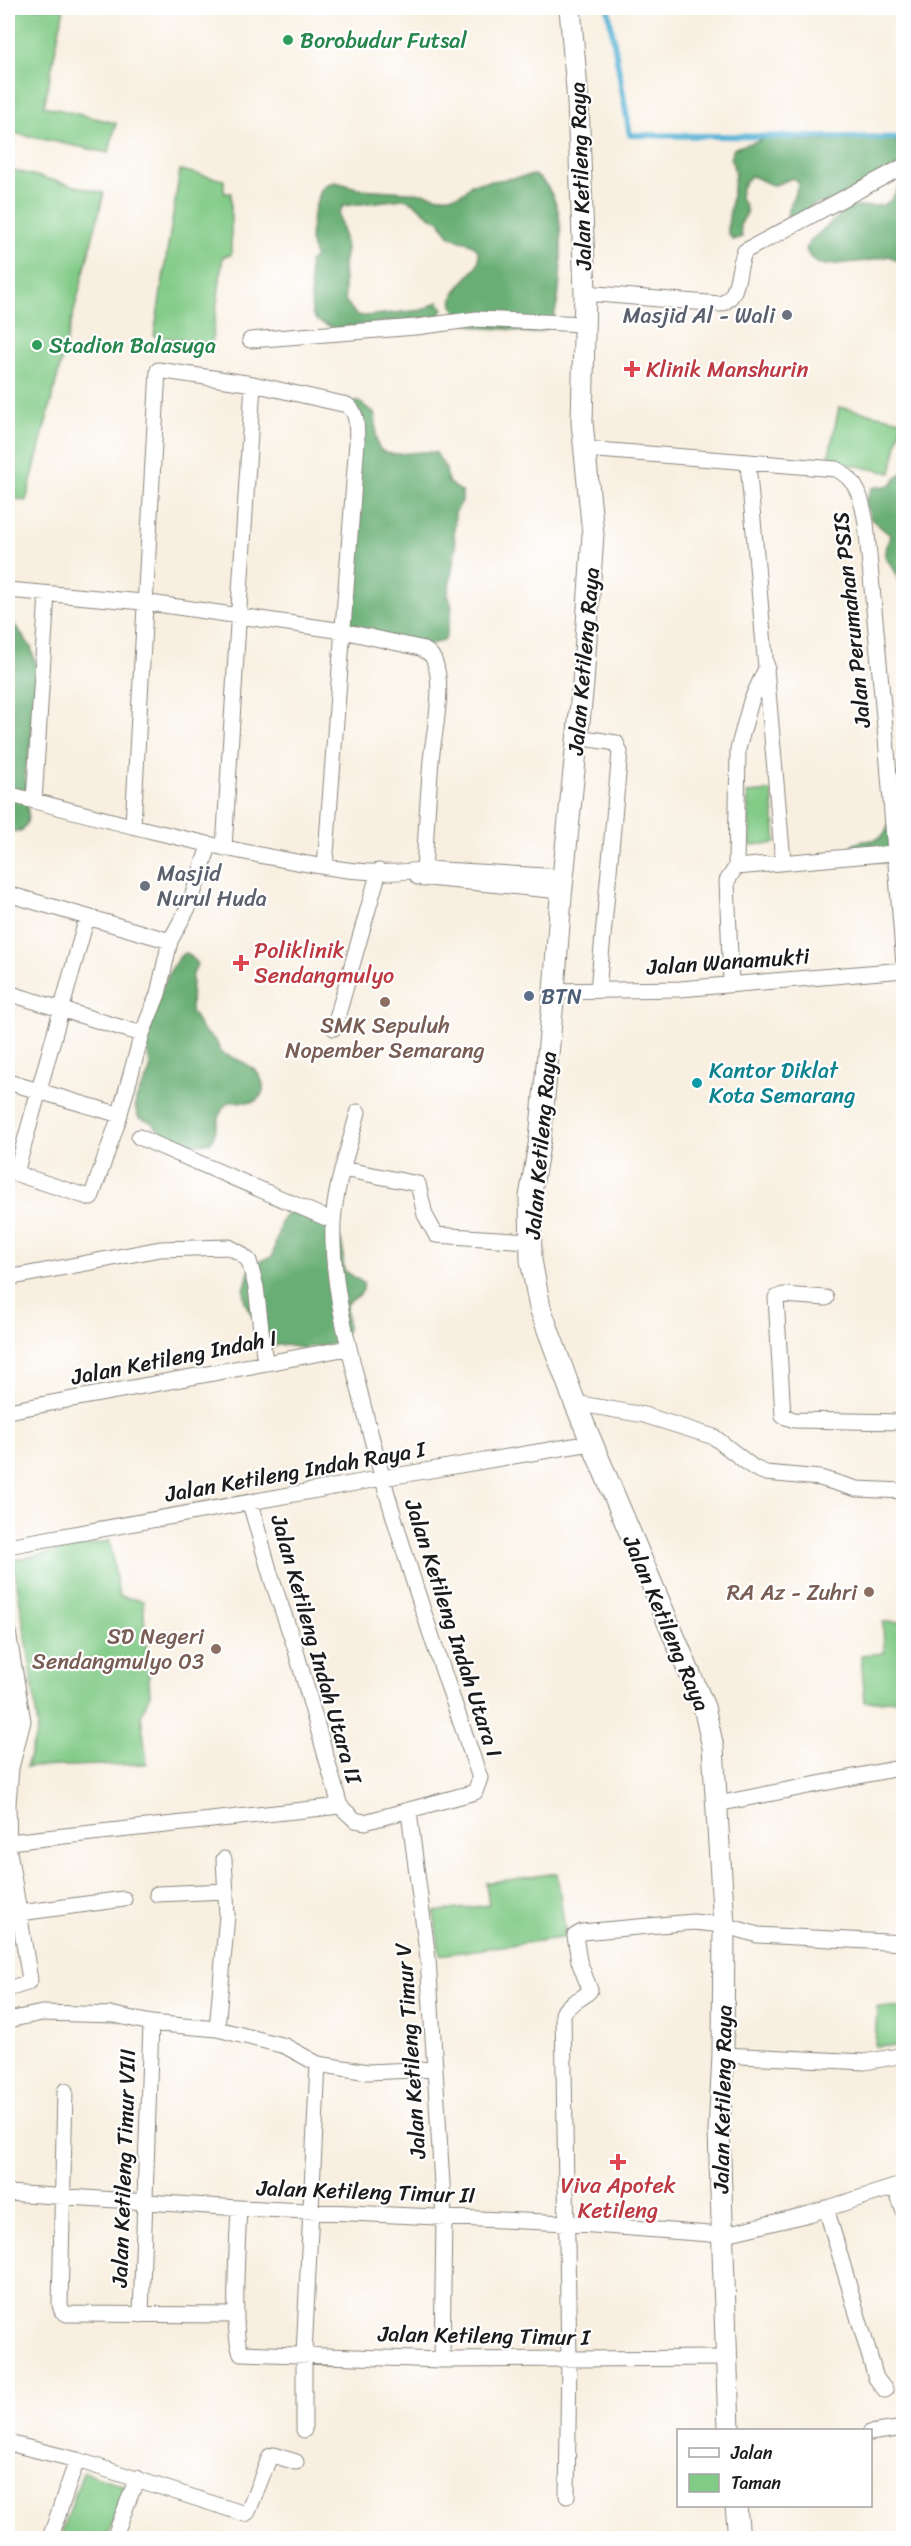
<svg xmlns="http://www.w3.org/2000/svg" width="911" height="2546" viewBox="0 0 911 2546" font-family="Sriracha,sans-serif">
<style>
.green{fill:#82cb87;stroke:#4f7452;stroke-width:1.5}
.forest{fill:#69af74;stroke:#426648;stroke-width:1.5}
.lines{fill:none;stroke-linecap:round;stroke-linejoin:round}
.stream{stroke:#57b3d5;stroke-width:6}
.minor-casing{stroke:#8a867e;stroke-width:17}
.secondary-casing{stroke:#8a867e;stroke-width:23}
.minor{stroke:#fff;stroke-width:15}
.secondary{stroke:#fff;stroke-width:21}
.leisure-dot{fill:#2e9e5b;stroke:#fff;stroke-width:2}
.worship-dot{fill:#6b7280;stroke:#fff;stroke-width:2}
.health-dot{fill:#e0444e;stroke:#fff;stroke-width:2}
.service-dot{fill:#5c6f8a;stroke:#fff;stroke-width:2}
.education-dot{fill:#8d6e63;stroke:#fff;stroke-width:2}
.culture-dot{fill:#0f9aa8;stroke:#fff;stroke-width:2}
.labels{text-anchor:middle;stroke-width:4.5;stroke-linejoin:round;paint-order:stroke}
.leisure-label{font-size:22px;fill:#27864d;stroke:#fff;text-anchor:start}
.street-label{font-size:22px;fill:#1c1c1c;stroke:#fff}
.worship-label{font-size:22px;fill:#5b616d;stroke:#fff;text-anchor:end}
.health-label{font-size:22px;fill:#be3a42;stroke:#fff;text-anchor:start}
.service-label{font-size:22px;fill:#4e5e75;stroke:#fff;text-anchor:start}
.education-label{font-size:22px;fill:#785e54;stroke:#fff;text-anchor:end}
.culture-label{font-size:22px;fill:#0d838f;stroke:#fff;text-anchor:start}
</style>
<rect width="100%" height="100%" fill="#fff"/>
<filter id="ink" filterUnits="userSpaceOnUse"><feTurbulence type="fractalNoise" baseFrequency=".0167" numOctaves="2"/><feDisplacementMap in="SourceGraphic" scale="12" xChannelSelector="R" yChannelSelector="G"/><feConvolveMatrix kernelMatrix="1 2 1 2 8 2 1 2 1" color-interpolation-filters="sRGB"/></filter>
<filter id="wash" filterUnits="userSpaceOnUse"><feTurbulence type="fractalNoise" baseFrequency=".008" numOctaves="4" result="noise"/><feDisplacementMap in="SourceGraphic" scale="24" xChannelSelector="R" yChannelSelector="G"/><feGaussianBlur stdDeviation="1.35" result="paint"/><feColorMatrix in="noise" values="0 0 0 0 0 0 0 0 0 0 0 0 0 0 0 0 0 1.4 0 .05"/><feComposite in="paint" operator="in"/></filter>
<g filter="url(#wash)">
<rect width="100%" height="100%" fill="#f8efe0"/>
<path class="green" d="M8 8H64L44 106 116 123 109 153 8 132Z
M8 169 104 193 26 501 8 497Z
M180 170 224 180V193H231V255L223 256 212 343 210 344 154 336Z
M839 407 902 420 891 473 828 460Z
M772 791 776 843 751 845 747 793Z
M110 1541 119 1596 143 1601 150 1694 141 1715 147 1764 26 1767 38 1729 30 1663 13 1560Z
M883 1622H903V1699L865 1702 861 1655 884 1653Z
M557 1873 566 1937 440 1955 434 1912 489 1905 486 1883Z
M877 2007 903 2008V2047L875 2046Z
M83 2472 126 2486 107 2538H60Z"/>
<path class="forest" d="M777 135C786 136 795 140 804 141 832 144 883 122 903 148L900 165 828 204C813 199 805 213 793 221L787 215 799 182 792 178C764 191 775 183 751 176 743 183 741 188 740 198L745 205 747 213 740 225 742 237 733 240 728 233V225L735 173 731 157 734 148Z
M534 175C546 181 553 195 557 207 564 226 563 315 547 328 536 336 525 332 512 330 498 327 480 331 468 323 426 294 483 277 479 255 477 241 460 242 450 236 446 233 443 225 440 221 424 217 419 201 403 199L343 206 339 214 346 248 343 265 345 300 356 315 365 316 422 310 438 302 443 308 440 316 334 328 317 321 312 314 309 262 315 257 310 240 313 214 321 190 327 184 336 182 360 189 423 193 440 197 458 195 466 191 471 184Z
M900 185H903V264L889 256 868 261 825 265 817 263 810 257 806 250 809 242 848 208 883 205 891 200Z
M358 401 374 413C378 424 374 435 378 446 385 462 421 448 436 453L446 469 448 482 462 492V501L455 513 454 535 456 547 448 594 452 607 445 640 428 645 352 635 348 621 355 597 353 589 358 550 352 543 353 404Z
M903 472V595C899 588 900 578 895 571 881 550 884 559 890 535L871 519 865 503 872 488 890 485Z
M8 616 31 647 36 665 31 746 25 772 28 815 27 823 22 831 8 832Z
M903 796V892L893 864 853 856 851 846C863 838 869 843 879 838 890 833 893 809 897 798Z
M185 953 189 954 197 964 192 977 191 1011 202 1030 216 1041 221 1053C237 1059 266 1068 263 1091 262 1095 259 1099 255 1101 246 1105 235 1098 227 1104 217 1111 218 1132 211 1142L179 1147 167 1140 151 1122 139 1118C128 1097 146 1087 150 1070 151 1062 146 1054 148 1047 149 1039 149 1031 151 1023 153 1009 172 958 185 953Z
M288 1211C306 1214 333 1222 341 1241 345 1250 342 1261 344 1270L363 1283C366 1296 354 1297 346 1304L347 1330 335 1344 301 1348 279 1344 267 1350 257 1323 245 1303 244 1290 249 1272 256 1262 272 1257 281 1222Z"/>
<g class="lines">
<path class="stream" d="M608 8 630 135 904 138"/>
</g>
</g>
<g filter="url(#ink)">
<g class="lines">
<g class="minor-casing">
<path id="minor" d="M585 293 720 304C741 298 736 268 745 251L904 166
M250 340 416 327 477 319 584 324
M585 449 836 469C858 480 862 500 866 523L886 738 904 964
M748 463 783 862
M8 590 143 602 343 631 420 648C426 651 431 653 434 660 445 686 434 732 431 760 428 799 425 840 424 879
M578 737 616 743 620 752 598 990
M8 794C96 817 185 841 275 858 323 867 376 878 425 869L563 877
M34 801 47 594
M133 825 158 370 253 384 347 405C359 413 356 429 357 442L325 867
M224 848 253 384
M736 867 893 853
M418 877 561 891
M8 894 170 941
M731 984 727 881 736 867 738 749 751 701 767 666
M554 991 680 989 904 970
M8 993 142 1034
M334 1028 379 871
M8 1082 120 1115
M139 1137 333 1221
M343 1169 418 1184 425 1215 436 1235 530 1241
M8 1171 91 1198 117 1124 142 1034 158 994 170 941 189 906 209 846
M16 1173 87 917
M8 1278 160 1249 229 1247 240 1253 249 1261 256 1287 265 1363
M826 1298 783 1295 776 1298 783 1416 794 1420 904 1422
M575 1403 644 1415 714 1437 754 1468 766 1473 820 1478 857 1489 904 1491
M8 1411 348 1348
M250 1503 272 1580 294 1644 340 1806 355 1820 365 1822 475 1792 480 1778C436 1652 393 1526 361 1397 347 1340 331 1282 333 1223 335 1186 349 1148 358 1112
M8 1546 383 1478 591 1443
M8 1632 23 1721 11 1768 8 1803 9 1851 30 1980 27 1983 8 1989
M8 1724 23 1721
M717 1804 904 1767
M409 1812 428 1959 435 2069 444 2217 442 2360
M9 1842 340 1806
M157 1894 226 1891
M20 1913 124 1899
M8 2020 42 2013 115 2015 151 2023 217 2029 285 2046 318 2064 368 2072 435 2069
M217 2029 227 1915 224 1859
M723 2055 865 2062 904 2055
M65 2091 60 2305 62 2311 67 2314 236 2315
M895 2187 904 2212
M8 2193 239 2208 567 2223 722 2235 809 2214 904 2184
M239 2208C238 2234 231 2336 241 2353L442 2360 726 2358
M826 2208 876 2378 885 2390
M141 2315 151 2023
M304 2430V2354L318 2064
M870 2433 904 2428
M8 2443 77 2460 245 2514 248 2512 270 2456 273 2455 296 2462
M567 2496 569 2359 563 2014C568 2001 584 2000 590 1990L579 1961 575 1936 582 1932 693 1922 724 1925 758 1935 904 1943
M50 2538 77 2460
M114 2538 137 2478"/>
</g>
<g class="secondary-casing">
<path id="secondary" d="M570 8 578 102 585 293 582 422 593 534 583 683 561 897 554 991 540 1139 530 1197 531 1260 540 1308 575 1403 704 1707 713 1747 724 1925 723 2055 719 2131 729 2430
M736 2506 739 2538"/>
</g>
<use href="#minor" class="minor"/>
<use href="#secondary" class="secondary"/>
</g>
</g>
<g class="leisure-dot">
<circle cx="288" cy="40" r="6"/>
<circle cx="37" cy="345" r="6"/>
</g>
<g class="worship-dot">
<circle cx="787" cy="315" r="6"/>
<circle cx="145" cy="886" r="6"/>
</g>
<g class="health-dot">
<path d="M629 360h6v6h6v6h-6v6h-6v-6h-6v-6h6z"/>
<path d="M238 954h6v6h6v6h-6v6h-6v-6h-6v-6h6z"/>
<path d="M615 2153h6v6h6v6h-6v6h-6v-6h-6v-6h6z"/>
</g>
<circle class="service-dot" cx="529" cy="996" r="6"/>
<g class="education-dot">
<circle cx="385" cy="1002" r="6"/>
<circle cx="869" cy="1592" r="6"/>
<circle cx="216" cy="1649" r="6"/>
</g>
<circle class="culture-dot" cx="697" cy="1083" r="6"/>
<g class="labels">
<g class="leisure-label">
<text x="300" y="48">Borobudur Futsal</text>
<text x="49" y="353">Stadion Balasuga</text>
</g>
<g class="street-label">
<text transform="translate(580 176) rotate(-92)" y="8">Jalan Ketileng Raya</text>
<text transform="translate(851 620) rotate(-96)" y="8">Jalan Perumahan PSIS</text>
<text transform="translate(583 661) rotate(-85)" y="8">Jalan Ketileng Raya</text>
<text transform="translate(728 961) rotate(-4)" y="8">Jalan Wanamukti</text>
<text transform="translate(540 1145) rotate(-85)" y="8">Jalan Ketileng Raya</text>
<text transform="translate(174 1357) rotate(-11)" y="8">Jalan Ketileng Indah I</text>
<text transform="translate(295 1471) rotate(-10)" y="8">Jalan Ketileng Indah Raya I</text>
<text transform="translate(667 1623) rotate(67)" y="8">Jalan Ketileng Raya</text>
<text transform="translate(454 1628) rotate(72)" y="8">Jalan Ketileng Indah Utara I</text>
<text transform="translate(317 1649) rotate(74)" y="8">Jalan Ketileng Indah Utara II</text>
<text transform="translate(410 2051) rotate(-94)" y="8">Jalan Ketileng Timur V</text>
<text transform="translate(722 2099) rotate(-89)" y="8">Jalan Ketileng Raya</text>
<text transform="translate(123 2168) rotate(-88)" y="8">Jalan Ketileng Timur VIII</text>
<text transform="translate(366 2191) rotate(2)" y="8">Jalan Ketileng Timur II</text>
<text transform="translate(484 2335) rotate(1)" y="8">Jalan Ketileng Timur I</text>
</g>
<g class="worship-label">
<text x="775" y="323">Masjid Al - Wali</text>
<text x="157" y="881" text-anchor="start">Masjid<tspan x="157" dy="25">Nurul Huda</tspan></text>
</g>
<g class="health-label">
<text x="646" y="377">Klinik Manshurin</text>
<text x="254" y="958">Poliklinik<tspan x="254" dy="25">Sendangmulyo</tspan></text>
<text x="618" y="2193" text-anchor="middle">Viva Apotek<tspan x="618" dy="25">Ketileng</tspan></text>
</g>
<g class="service-label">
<text x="541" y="1004">BTN</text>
</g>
<g class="education-label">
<text x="385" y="1033" text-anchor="middle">SMK Sepuluh<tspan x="385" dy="25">Nopember Semarang</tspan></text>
<text x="857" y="1600">RA Az - Zuhri</text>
<text x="204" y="1644">SD Negeri<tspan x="204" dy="25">Sendangmulyo 03</tspan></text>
</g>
<g class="culture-label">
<text x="709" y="1078">Kantor Diklat<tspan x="709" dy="25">Kota Semarang</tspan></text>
</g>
</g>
<rect width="911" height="2546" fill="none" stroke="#fff" stroke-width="30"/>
<rect x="677" y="2429" width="195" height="78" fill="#ffffff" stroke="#a4a4a4" stroke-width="1.5"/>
<rect x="689" y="2448" width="30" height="9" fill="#ffffff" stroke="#a4a4a4" stroke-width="1.5"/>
<text x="731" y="2459" font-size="18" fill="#1c1c1c">Jalan</text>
<rect x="689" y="2474" width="30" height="18" fill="#82cb87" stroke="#a4a4a4" stroke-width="1.5"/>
<text x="731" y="2489" font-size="18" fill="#1c1c1c">Taman</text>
</svg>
